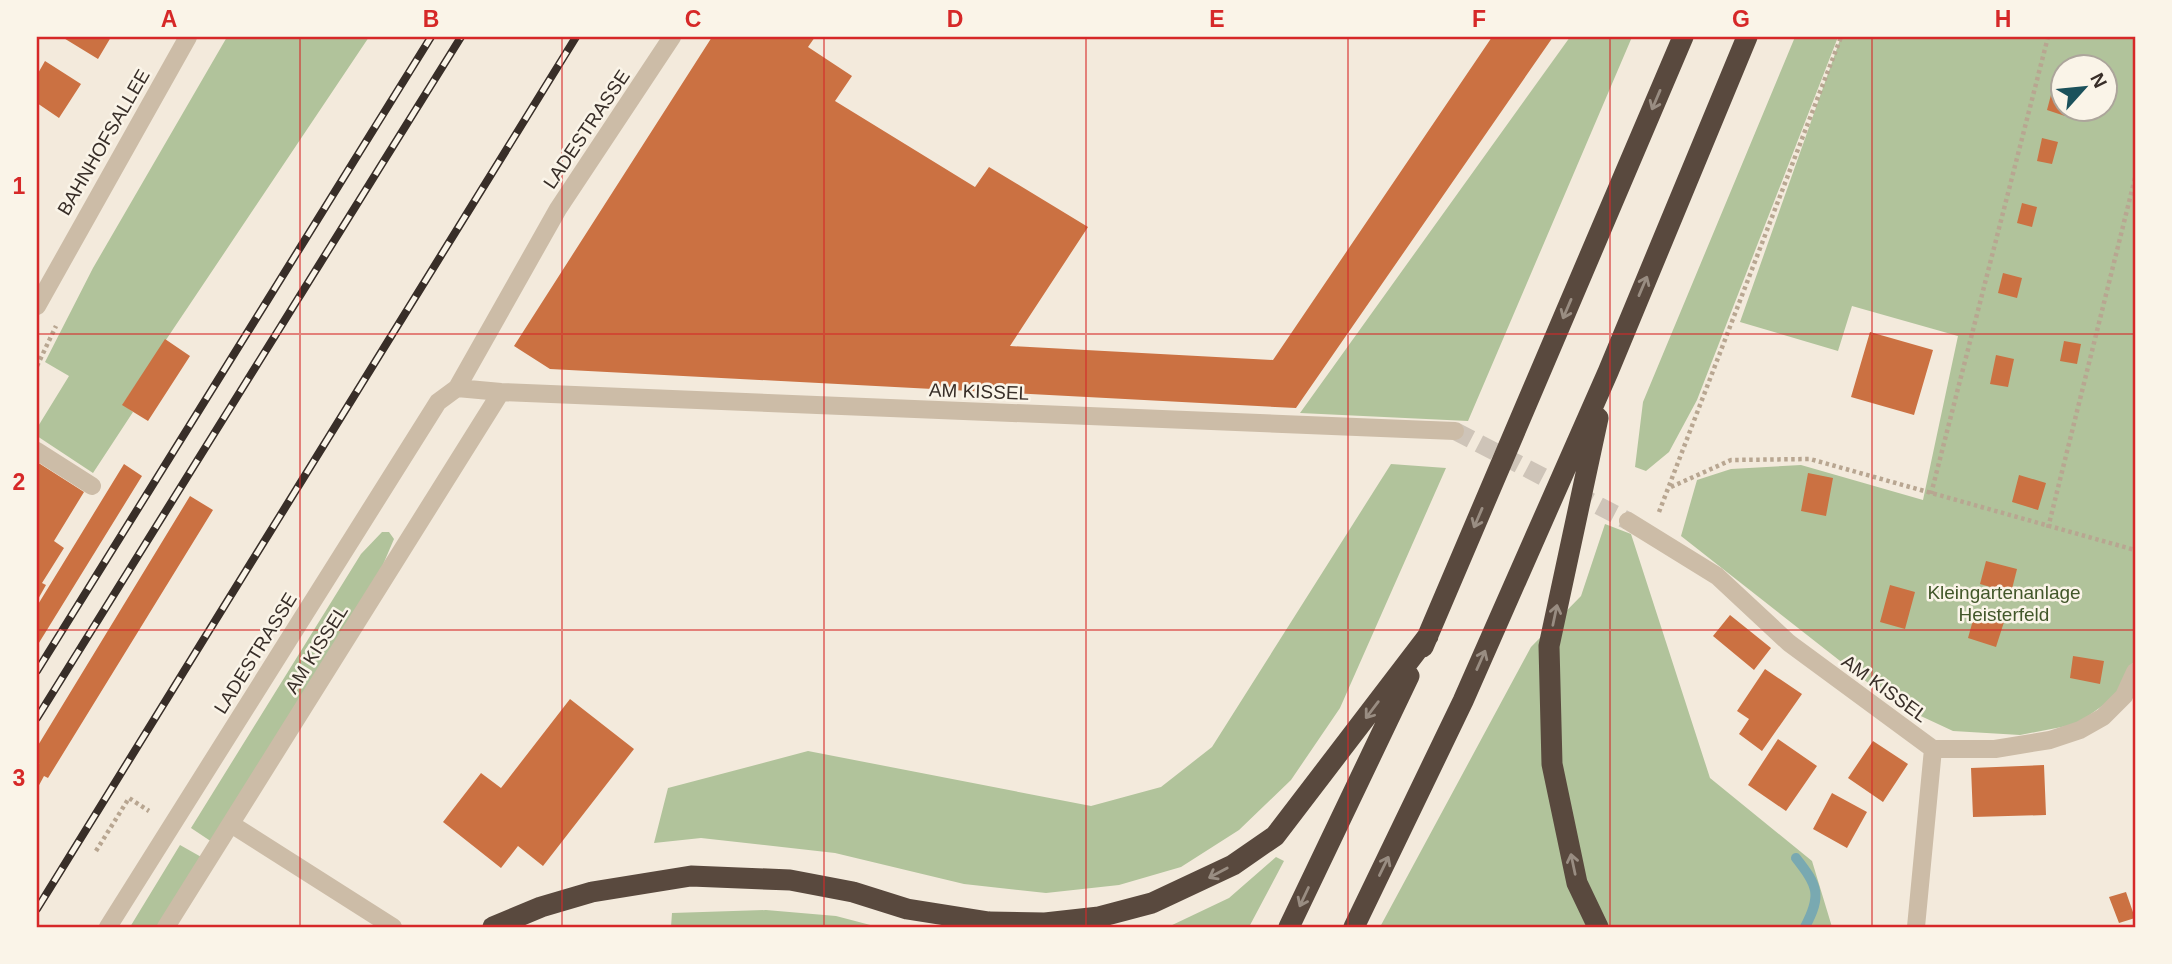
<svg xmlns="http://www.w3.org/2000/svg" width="2172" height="964" viewBox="0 0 2172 964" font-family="Arial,sans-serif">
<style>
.green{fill:#b1c39b;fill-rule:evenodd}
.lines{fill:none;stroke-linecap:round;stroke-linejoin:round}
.stream{stroke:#79a9b1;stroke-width:10}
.building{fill:#cb7142}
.minor-tunnel{stroke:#cec4b8;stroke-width:18;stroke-dasharray:18 9;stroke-linecap:butt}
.path{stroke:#b8a691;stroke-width:4.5;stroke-dasharray:3.5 3.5;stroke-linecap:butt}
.minor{stroke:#ccbca7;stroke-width:18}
.highway{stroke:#59493e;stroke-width:21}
.rail-casing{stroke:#382e28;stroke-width:8}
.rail{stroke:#faf4e8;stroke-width:5;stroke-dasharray:16;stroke-linecap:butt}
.oneway{stroke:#998d82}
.grid{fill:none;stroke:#d62828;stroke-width:2;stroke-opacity:0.55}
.labels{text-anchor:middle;stroke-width:5;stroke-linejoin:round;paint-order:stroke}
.street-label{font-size:19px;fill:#382e28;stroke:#faf4e8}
.park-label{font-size:19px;fill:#42572a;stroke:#faf4e8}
.neatline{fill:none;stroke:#d62828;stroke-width:2.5}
.grid-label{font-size:23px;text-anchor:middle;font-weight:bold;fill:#d62828}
</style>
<rect width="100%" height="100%" fill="#f3eadc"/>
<path class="green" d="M227 37H369L123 404 133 412 93 473 37 436V428L69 376 45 362 93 268Z
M1570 37H1632L1468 421 1300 413Z
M1795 37H1838L1697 400 1669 452 1646 471 1635 467 1643 402Z
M1841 37H2135V659L2116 696 2077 724 2020 735 1953 731 1895 704 1681 536 1697 480 1731 469 1801 465 1923 500 1958 336 1852 306 1838 351 1740 322ZM2064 66H2106V108H2064Z
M1391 464 1446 468 1340 708 1291 780 1239 830 1181 867 1119 885 1046 893 964 884 835 853 701 838 654 843 668 788 808 751 1091 806 1161 787 1212 747Z
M1605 524 1631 534 1710 778 1812 861 1832 927H1380L1531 647 1581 596Z
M382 532H389L394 539 382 567 212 842 191 828 361 554Z
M180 845 203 858 158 927H130Z
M1276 857 1284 861 1249 927H1168L1229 898Z
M766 910 836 916 878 927H671L672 913Z"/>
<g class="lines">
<path class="stream" d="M1796 858C1818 886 1822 895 1805 927"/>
</g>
<path class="building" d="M62 37H111L98 59Z
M712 37H815L808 47 852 76 835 101 975 187 989 167 1088 227 1010 346 1273 360 1492 37H1553L1296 408 550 369 514 346Z
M45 61 81 84 59 118 37 103V75Z
M2063 65 2064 66V88L2057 86Z
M2052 91 2064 95V108H2068L2065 116 2047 110Z
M2042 138 2058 142 2052 164 2037 161Z
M2022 203 2037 207 2032 227 2017 223Z
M2003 273 2022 278 2017 298 1998 293Z
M1870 332 1933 350 1914 415 1851 397Z
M165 339 190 356 148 421 122 405Z
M2064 341 2081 344 2077 364 2060 361Z
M1996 355 2014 359 2008 387 1990 384Z
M37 462 84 492 54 541 64 548 42 583 46 585 37 601Z
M124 464 142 476 37 646V606Z
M1808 473 1833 478 1826 516 1801 511Z
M2019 475 2046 483 2038 510 2012 502Z
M190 496 213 510 48 778 44 776 37 789V747Z
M1986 561 2017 569 2011 593 1980 584Z
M1890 585 1915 592 1905 629 1880 622Z
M1975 613 2004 622 1996 647 1968 638Z
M1730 615 1771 648 1754 670 1713 636Z
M2073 656 2104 661 2100 684 2070 678Z
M1765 669 1802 694 1762 751 1739 734 1749 719 1737 711Z
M570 699 634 749 543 866 518 846 501 868 443 822 481 773 501 788Z
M1778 739 1817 766 1786 811 1748 785Z
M1873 741 1908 764 1883 802 1848 778Z
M2044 765 2046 815 1973 817 1971 768Z
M1832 793 1867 812 1847 848 1813 829Z
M2126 892 2135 918 2119 923 2109 897Z"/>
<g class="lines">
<path class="minor-tunnel" d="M1455 431 1628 521"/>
<path class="path" d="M37 366 56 326
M1671 487 1731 460 1810 459 2135 550
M1931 494 2048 37
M1659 512 1841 37
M2048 528 2135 178
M37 764V763
M96 851 129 798 149 811"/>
<path class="minor" d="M37 306 188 37
M457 388 558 209 672 37
M37 451 92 486
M1628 521 1717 576 1789 643 1933 749H1995L2050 740 2080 730 2103 717 2124 696 2135 672
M231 824 393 927
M108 927 438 402 457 388 501 392 1455 431
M166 927 501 392
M1916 927 1933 749"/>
<path class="highway" d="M1598 418 1549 646 1552 764 1577 883 1598 927
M1423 647 1683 37
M493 927 541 907 592 892 691 876 790 880 853 892 907 909 989 922 1045 923 1099 917 1152 903 1233 865 1275 836 1428 636
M1289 927 1409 676
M1354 927 1463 701 1608 372 1747 37"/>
<g class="rail-casing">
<path id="rail" d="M37 671 431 37
M37 718 461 37
M37 909 576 37"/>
</g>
<use href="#rail" class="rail"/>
</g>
<defs><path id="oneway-shaft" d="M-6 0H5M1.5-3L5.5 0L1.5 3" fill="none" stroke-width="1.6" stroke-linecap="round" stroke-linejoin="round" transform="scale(1.75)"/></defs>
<g class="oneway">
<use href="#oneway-shaft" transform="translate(1656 100) rotate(113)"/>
<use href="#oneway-shaft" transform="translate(1643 286) rotate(-67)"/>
<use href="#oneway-shaft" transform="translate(1567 309) rotate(113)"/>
<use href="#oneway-shaft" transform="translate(1478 518) rotate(113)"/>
<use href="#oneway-shaft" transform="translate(1555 615) rotate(-78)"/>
<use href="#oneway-shaft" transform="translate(1481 660) rotate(-66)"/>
<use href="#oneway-shaft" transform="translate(1372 710) rotate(127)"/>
<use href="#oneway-shaft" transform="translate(1573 864) rotate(-102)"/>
<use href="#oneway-shaft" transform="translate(1384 866) rotate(-64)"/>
<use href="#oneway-shaft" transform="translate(1218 873) rotate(152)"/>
<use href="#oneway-shaft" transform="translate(1304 897) rotate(115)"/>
</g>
<path class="grid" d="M300 37V927M562 37V927M824 37V927M1086 37V927M1348 37V927M1610 37V927M1872 37V927M37 334H2135M37 630H2135"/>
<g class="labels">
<g class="street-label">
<text transform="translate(586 129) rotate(-56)" y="7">LADESTRASSE</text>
<text transform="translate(103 142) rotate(-60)" y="7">BAHNHOFSALLEE</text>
<text transform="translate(979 391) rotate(2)" y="7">AM KISSEL</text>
<text transform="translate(316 649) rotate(-58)" y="7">AM KISSEL</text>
<text transform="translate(255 653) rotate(-58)" y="7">LADESTRASSE</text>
<text transform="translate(1885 688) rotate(36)" y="7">AM KISSEL</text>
</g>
<g class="park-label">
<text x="2004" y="599">Kleingartenanlage<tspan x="2004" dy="22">Heisterfeld</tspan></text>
</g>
</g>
<rect width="2172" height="964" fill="none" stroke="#faf4e8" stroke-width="77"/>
<g transform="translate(2084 88) rotate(63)"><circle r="33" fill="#faf4e8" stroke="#aca59b" stroke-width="2"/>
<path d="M0-5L12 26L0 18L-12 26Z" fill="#1b515b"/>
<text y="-10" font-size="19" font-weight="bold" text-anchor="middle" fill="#382e28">N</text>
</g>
<rect x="38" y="38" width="2096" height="888" class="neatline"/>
<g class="grid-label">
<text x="169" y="27">A</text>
<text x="431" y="27">B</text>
<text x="693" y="27">C</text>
<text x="955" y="27">D</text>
<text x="1217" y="27">E</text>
<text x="1479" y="27">F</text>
<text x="1741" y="27">G</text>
<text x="2003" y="27">H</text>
<text x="19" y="194">1</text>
<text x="19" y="490">2</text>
<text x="19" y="786">3</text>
</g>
</svg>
